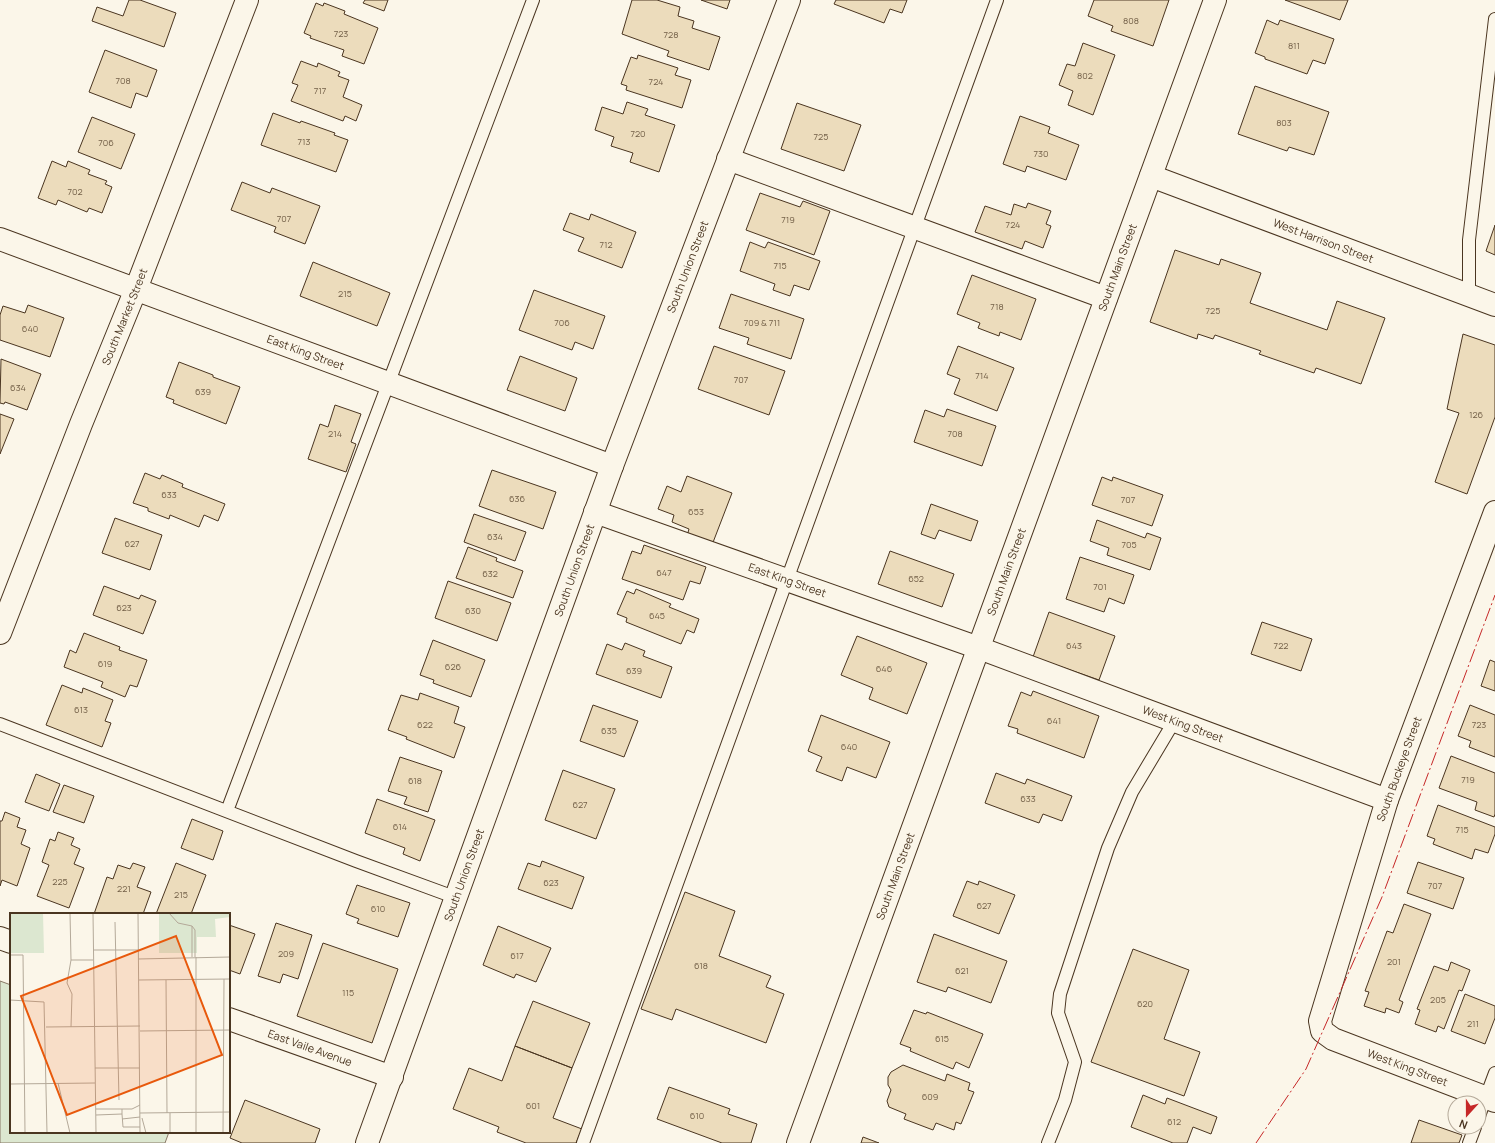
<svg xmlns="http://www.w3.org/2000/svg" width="1495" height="1143" viewBox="0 0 1495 1143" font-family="Manrope,sans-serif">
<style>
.green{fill:#dce7d0;stroke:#887966}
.building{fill:#ecdcbc;stroke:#4a3520}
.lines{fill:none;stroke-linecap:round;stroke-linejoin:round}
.service-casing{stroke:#4a3520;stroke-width:14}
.minor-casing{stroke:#4a3520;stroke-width:24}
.tertiary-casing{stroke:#4a3520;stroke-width:24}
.service{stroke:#fbf6e9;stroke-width:12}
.minor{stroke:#fbf6e9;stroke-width:22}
.tertiary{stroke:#fbf6e9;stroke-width:22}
.power{stroke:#c62828;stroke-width:1;stroke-dasharray:14 3 2 3;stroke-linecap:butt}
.labels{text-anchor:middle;stroke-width:3;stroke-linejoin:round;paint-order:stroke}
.number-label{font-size:9px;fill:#725f47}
.street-label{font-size:11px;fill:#4a3520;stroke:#fbf6e9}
.inset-road{fill:none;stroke:#b4a999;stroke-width:1}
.view{fill:#e8590c;fill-opacity:0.15;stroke:#e8590c;stroke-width:2}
.inset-edge{fill:none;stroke:#4a3520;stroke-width:2}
</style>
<rect width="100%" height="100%" fill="#fbf6e9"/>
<path class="green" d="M0 981 11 985V1132H169L165 1143H0Z"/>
<path class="building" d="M129 0H140L176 13 164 47 92 21 97 7 123 16Z
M365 0H388L384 11 363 3Z
M632 0H657L680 7 678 16 694 21 692 28 720 37 709 70 667 56 669 51 622 34Z
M701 0H730L727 9Z
M836 0H907L902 13 890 9 884 23 834 4Z
M1094 0H1169L1153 46 1111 31 1113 26 1088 16Z
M1285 0H1348L1340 20Z
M316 3 323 6 324 3 345 11 344 14 378 28 364 64 342 56 344 50 310 38 311 36 304 33Z
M1267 20 1278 25 1280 20 1334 39 1325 64 1313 60 1307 74 1265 59V57L1255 53Z
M1083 43 1115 55 1093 115 1068 105 1073 91 1059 85 1067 64 1075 66Z
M105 50 157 70 147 97 136 93 131 108 89 92Z
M638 55 678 68 675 75 691 80 682 108 626 90 627 86 621 84 631 57 637 59Z
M301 61 317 67 318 63 340 72 338 76 349 80 343 97 362 105 356 121 345 116 343 121 291 101 298 85 292 83Z
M1255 86 1329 112 1314 155 1289 147 1287 151 1238 134Z
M627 102 648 109 645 115 675 125 659 172 630 162 633 153 611 146 614 137 595 130 602 107 623 114Z
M797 103 861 125 844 171 781 149Z
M273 113 300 123 301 121 335 133 334 135 348 140 336 172 261 145Z
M1020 116 1050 127 1048 133 1079 145 1066 180 1027 166 1025 172 1003 164Z
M92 117 135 134 121 169 78 152Z
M52 161 66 167 68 161 90 170 88 174 107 181 105 184 112 187 102 213 89 208 87 212 58 200 56 205 38 198Z
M242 182 270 193 272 188 320 206 305 244 274 232 276 227 231 210Z
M760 193 800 207 803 201 830 211 814 255 746 230Z
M1028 203 1051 211 1046 224 1051 226 1043 248 1025 241 1022 249 975 232 985 206 1011 215 1014 204 1026 208Z
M570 213 589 220 591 214 636 232 622 268 578 251 584 238 563 230Z
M1495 225V255L1486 251Z
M750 242 765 248 768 242 820 261 809 290 794 285 790 296 773 290 775 284 740 271Z
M1175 250 1219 265 1221 259 1261 273 1250 303 1327 330 1337 301 1385 318 1361 384 1316 368 1314 373 1259 354 1261 351 1215 335 1213 339 1198 334 1197 339 1150 322Z
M313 262 390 293 377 326 300 296Z
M972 275 1036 299 1021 340 1000 332 999 336 978 328 980 323 957 314Z
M534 290 605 316 593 349 575 342 572 350 519 330Z
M731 294 804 319 791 359 747 344 749 338 719 328Z
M28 305 64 318 50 357 0 340V315L3 306 25 313Z
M1463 334 1495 345V417L1467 494 1435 482 1459 413 1447 409Z
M714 346 785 371 769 415 698 389Z
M958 346 1014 368 997 411 954 394 960 379 947 374Z
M520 356 577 378 565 411 507 390Z
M1 359 41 374 27 410 5 402 4 404 0 403Z
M179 362 213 375V377L240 387 226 424 173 403 174 400 166 397Z
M335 405 361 414 351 442 356 444 346 472 308 459 320 424 328 427Z
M947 409 996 426 982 466 914 442 925 410 944 417Z
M0 414 14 419 0 454Z
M492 470 556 492 543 529 479 506Z
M145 473 160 479 162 475 183 484 182 487 225 504 218 521 204 515 199 527 170 515 169 519 148 511V508L133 503Z
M687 476 732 493 712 545 687 536 689 529 672 522 674 515 658 509 667 486 681 492Z
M1102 477 1112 481 1113 477 1163 495 1152 526 1092 505Z
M931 504 978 521 971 541 939 530 935 539 921 534Z
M474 514 526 532 515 561 464 542Z
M115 518 162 535 150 570 102 553Z
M1097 520 1145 538 1147 533 1161 538 1150 570 1107 555 1109 548 1090 541Z
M644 545 706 567 700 584 690 581 683 600 622 579 632 551 641 554Z
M468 547 497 558 496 561 523 571 513 598 456 578Z
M890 551 954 574 942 607 878 584Z
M1080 557 1134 575 1124 604 1109 598 1104 612 1066 599Z
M448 581 511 603 497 641 435 618Z
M104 586 139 599 141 595 156 601 143 634 93 615Z
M636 589 671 604 669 607 699 619 694 633 687 630 681 644 626 622 627 618 617 614 627 591 634 594Z
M1049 612 1115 636 1099 680 1033 657Z
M1262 622 1312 639 1301 671 1251 654Z
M84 633 120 647 119 650 147 660 137 687 130 685 125 697 101 687 103 682 64 667 70 650 76 653Z
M857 636 927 663 907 714 869 699 873 688 841 675Z
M433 640 485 660 471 697 433 683 434 680 420 675Z
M625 643 645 651 643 656 672 667 661 698 596 674 607 644 622 650Z
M1490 660 1495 662V691L1481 686Z
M62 685 82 693 83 688 113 700 105 721 111 723 102 747 46 725Z
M1033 691 1099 716 1084 758 1017 733 1018 729 1008 726 1021 692 1031 696Z
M420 693 459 707 454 723 465 727 454 758 406 739 407 737 388 730 401 695 418 700Z
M593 705 638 721 624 757 580 741Z
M1470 705 1495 715V757L1469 747 1471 741 1458 736Z
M821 715 890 742 876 778 847 767 842 781 816 771 822 757 808 751Z
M1451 756 1495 773V814L1494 817 1475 810 1477 802 1439 788Z
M400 757 442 771 428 812 404 804 407 797 388 791Z
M563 770 615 789 596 839 545 820Z
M996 773 1025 784 1027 779 1072 796 1062 821 1043 814 1039 823 985 803Z
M36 774 60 784 49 811 25 802Z
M64 785 94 796 84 823 53 812Z
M377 799 435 820 420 861 403 854 405 848 365 833Z
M1438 805 1495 827V834L1488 853 1475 849 1472 859 1433 844 1435 839 1427 836Z
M5 812 20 818 17 827 26 830 21 844 30 848 17 886 2 880 0 886V821H2Z
M192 819 223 831 213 860 181 848Z
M58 832 74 838 71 845 80 849 74 864 84 868 69 908 37 896 49 865 42 862 50 839 55 841Z
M542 861 584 877 572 909 518 889 528 863 540 867Z
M1418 862 1464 878 1453 909 1407 893Z
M133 863 145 867 137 887 151 892 143 914H94L107 877 113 879 118 865 130 869Z
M176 863 206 875 191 914H156Z
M967 881 978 885 979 881 1015 895 999 934 953 916Z
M357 885 410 903 398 937 357 923 359 919 346 914Z
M685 892 735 911 719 956 771 976 766 987 784 994 766 1043 676 1009 672 1020 641 1009Z
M1404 904 1431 914 1399 1000 1403 1002 1399 1013 1386 1008 1385 1013 1364 1006 1369 992 1365 991 1387 931 1393 933Z
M276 923 312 935 298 979 283 974 280 983 258 976Z
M229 925 255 934 240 974 229 970Z
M498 926 551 948 536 982 516 974 514 978 483 965Z
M934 934 1007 961 991 1003 948 987 946 992 917 982Z
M323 943 398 969 372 1043 297 1016Z
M1133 949 1189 970 1164 1039 1200 1052 1184 1096 1091 1062Z
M1451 962 1470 970 1462 991 1459 990 1444 1029 1438 1026 1436 1032 1415 1024 1420 1010 1417 1009 1434 966 1448 971Z
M1465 994 1495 1006V1018L1485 1044 1451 1031Z
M533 1001 590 1023 572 1068 515 1046Z
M914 1010 926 1014 927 1012 983 1034 969 1068 956 1062 953 1069 910 1051 911 1048 900 1044Z
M515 1046 572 1068 553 1118 582 1129 576 1143H526L497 1132 499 1127 453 1109 469 1068 502 1081Z
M903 1065 945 1081 947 1074 970 1083 968 1090 974 1092 961 1124 956 1122 954 1130 936 1123 933 1130 904 1119 906 1114 889 1107 887 1101 891 1090 888 1085V1077L891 1072Z
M669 1087 730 1109 728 1114 757 1124 751 1143H722L657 1119Z
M1143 1095 1165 1104 1167 1098 1217 1117 1211 1134 1193 1127 1187 1143H1173L1131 1127Z
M245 1100 320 1129 315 1143H242L230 1138Z
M1419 1120 1462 1135 1459 1143H1411Z
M863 1137 879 1143H861Z"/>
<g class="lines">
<g class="service-casing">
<path id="service" d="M1469 295V240L1495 19
M0 724 356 861 457 898
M227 811 533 0
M1479 1116 1495 1073
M583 1143 997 0
M1048 1143 1065 1100 1075 1062 1058 1013 1060 994 1108 848 1132 792 1175 720
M1469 1143 1475 1127"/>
</g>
<g class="minor-casing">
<g id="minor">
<path d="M728 159 1106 298"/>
<path id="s1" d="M1151 176 1495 305"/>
<path id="s2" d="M0 239 612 466"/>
<path id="s3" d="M595 512 979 648 1387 800"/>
<path id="s4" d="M1495 512 1387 800 1320 1021 1322 1031 1333 1039 1495 1101"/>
<path id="s5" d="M0 633 81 424 136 289 247 0"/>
<path id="s6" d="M798 1143 1215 0"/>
</g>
</g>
<g class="tertiary-casing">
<g id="tertiary">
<path d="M0 938 11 942"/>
<path id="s7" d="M229 1019 392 1077"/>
<path id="s8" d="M367 1143 612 466 789 0"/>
</g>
</g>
<use href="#service" class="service"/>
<use href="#minor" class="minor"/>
<use href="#tertiary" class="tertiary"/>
<path class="power" d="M1256 1143 1306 1069 1382 897 1495 595"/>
</g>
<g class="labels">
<g class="number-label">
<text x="1131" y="24">808</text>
<text x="341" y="37">723</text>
<text x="671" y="38">728</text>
<text x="1294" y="49">811</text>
<text x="1085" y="79">802</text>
<text x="123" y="84">708</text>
<text x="656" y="85">724</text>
<text x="320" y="94">717</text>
<text x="1284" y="126">803</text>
<text x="638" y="137">720</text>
<text x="821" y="140">725</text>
<text x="304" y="145">713</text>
<text x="106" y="146">706</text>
<text x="1041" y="157">730</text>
<text x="75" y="195">702</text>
<text x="284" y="222">707</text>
<text x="788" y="223">719</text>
<text x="1013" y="228">724</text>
<text x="606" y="248">712</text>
<text x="780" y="269">715</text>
<text x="345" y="297">215</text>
<text x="997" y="310">718</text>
<text x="1213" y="314">725</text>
<text x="562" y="326">706</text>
<text x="762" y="326">709 &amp; 711</text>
<text x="30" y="332">640</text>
<text x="982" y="379">714</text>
<text x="741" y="383">707</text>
<text x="18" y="391">634</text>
<text x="203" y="395">639</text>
<text x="1476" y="418">126</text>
<text x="335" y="437">214</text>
<text x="955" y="437">708</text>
<text x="169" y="498">633</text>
<text x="517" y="502">636</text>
<text x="1128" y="503">707</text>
<text x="696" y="515">653</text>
<text x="495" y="540">634</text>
<text x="132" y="547">627</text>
<text x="1129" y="548">705</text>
<text x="664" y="576">647</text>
<text x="490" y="577">632</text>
<text x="916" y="582">652</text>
<text x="1100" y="590">701</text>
<text x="124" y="611">623</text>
<text x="473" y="614">630</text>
<text x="657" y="619">645</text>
<text x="1074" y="649">643</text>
<text x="1281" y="649">722</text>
<text x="105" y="667">619</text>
<text x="453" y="670">626</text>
<text x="884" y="672">646</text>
<text x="634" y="674">639</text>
<text x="81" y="713">613</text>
<text x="1054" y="724">641</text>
<text x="425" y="728">622</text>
<text x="1479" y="728">723</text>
<text x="609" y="734">635</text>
<text x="849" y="750">640</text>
<text x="1468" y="783">719</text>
<text x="415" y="784">618</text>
<text x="1028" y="802">633</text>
<text x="580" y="808">627</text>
<text x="400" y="830">614</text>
<text x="1462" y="833">715</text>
<text x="60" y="885">225</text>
<text x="551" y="886">623</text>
<text x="1435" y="889">707</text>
<text x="124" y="892">221</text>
<text x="181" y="898">215</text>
<text x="984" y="909">627</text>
<text x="378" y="912">610</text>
<text x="286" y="957">209</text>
<text x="517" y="959">617</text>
<text x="1394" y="965">201</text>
<text x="701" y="969">618</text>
<text x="962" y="974">621</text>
<text x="348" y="996">115</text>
<text x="1438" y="1003">205</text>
<text x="1145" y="1007">620</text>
<text x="1473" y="1027">211</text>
<text x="942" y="1042">615</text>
<text x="930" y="1100">609</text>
<text x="533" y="1109">601</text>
<text x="697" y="1119">610</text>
<text x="1174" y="1125">612</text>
</g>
<g class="street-label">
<text dy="4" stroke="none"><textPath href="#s1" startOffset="184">West Harrison Street</textPath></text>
<text dy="4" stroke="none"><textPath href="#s8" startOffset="933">South Union Street</textPath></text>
<text dy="4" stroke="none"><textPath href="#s6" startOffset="932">South Main Street</textPath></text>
<text dy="4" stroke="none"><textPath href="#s5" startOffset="340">South Market Street</textPath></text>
<text dy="4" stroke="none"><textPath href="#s2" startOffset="326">East King Street</textPath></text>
<text dy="4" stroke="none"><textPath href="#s8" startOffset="609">South Union Street</textPath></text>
<text dy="4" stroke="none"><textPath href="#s6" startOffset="608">South Main Street</textPath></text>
<text dy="4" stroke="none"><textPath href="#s3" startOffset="204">East King Street</textPath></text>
<text dy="4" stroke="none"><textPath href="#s3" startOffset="625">West King Street</textPath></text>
<text transform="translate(1399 769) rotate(-70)" y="4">South Buckeye Street</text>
<text dy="4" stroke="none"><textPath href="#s8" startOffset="285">South Union Street</textPath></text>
<text dy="4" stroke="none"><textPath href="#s6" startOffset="284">South Main Street</textPath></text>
<text dy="4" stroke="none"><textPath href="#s7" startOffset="86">East Vaile Avenue</textPath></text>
<text dy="4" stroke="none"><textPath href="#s4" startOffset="642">West King Street</textPath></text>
</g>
</g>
<g transform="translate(10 913)">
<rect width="220" height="220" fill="#fbf6e9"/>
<path d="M0 0H33L34 40H0ZM149 0H220V4L205 6 206 24H187V40H149Z" fill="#dce7d0"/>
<path class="inset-road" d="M60 0 61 47 57 70 62 81 61 114M83 0 86 220M128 0 130 220M159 0 168 10 182 13 185 17V44M105 9 109 187M182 13V44M83 37H128M0 42H13L15 220M186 44V220M128 46 220 44M61 47H83M129 67 220 66M156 67 157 200M0 87 34 89 37 220M36 114 130 113M130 118 220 117M85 155H130M48 170 60 220M0 171 85 170M86 196H122L130 192M130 200 220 199M160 200V220M112 201 113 214H130M86 202 112 201V196M132 205 136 220M112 206 130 204M213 220 214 66"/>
<path class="view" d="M166 23 212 142 57 202 11 83Z"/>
<rect width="220" height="220" class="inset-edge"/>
</g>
<g transform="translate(1467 1115) rotate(201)"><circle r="19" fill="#fbf6e9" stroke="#b4a999"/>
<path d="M0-3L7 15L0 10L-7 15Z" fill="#c62828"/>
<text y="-6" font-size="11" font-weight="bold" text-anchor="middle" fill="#4a3520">N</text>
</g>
</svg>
